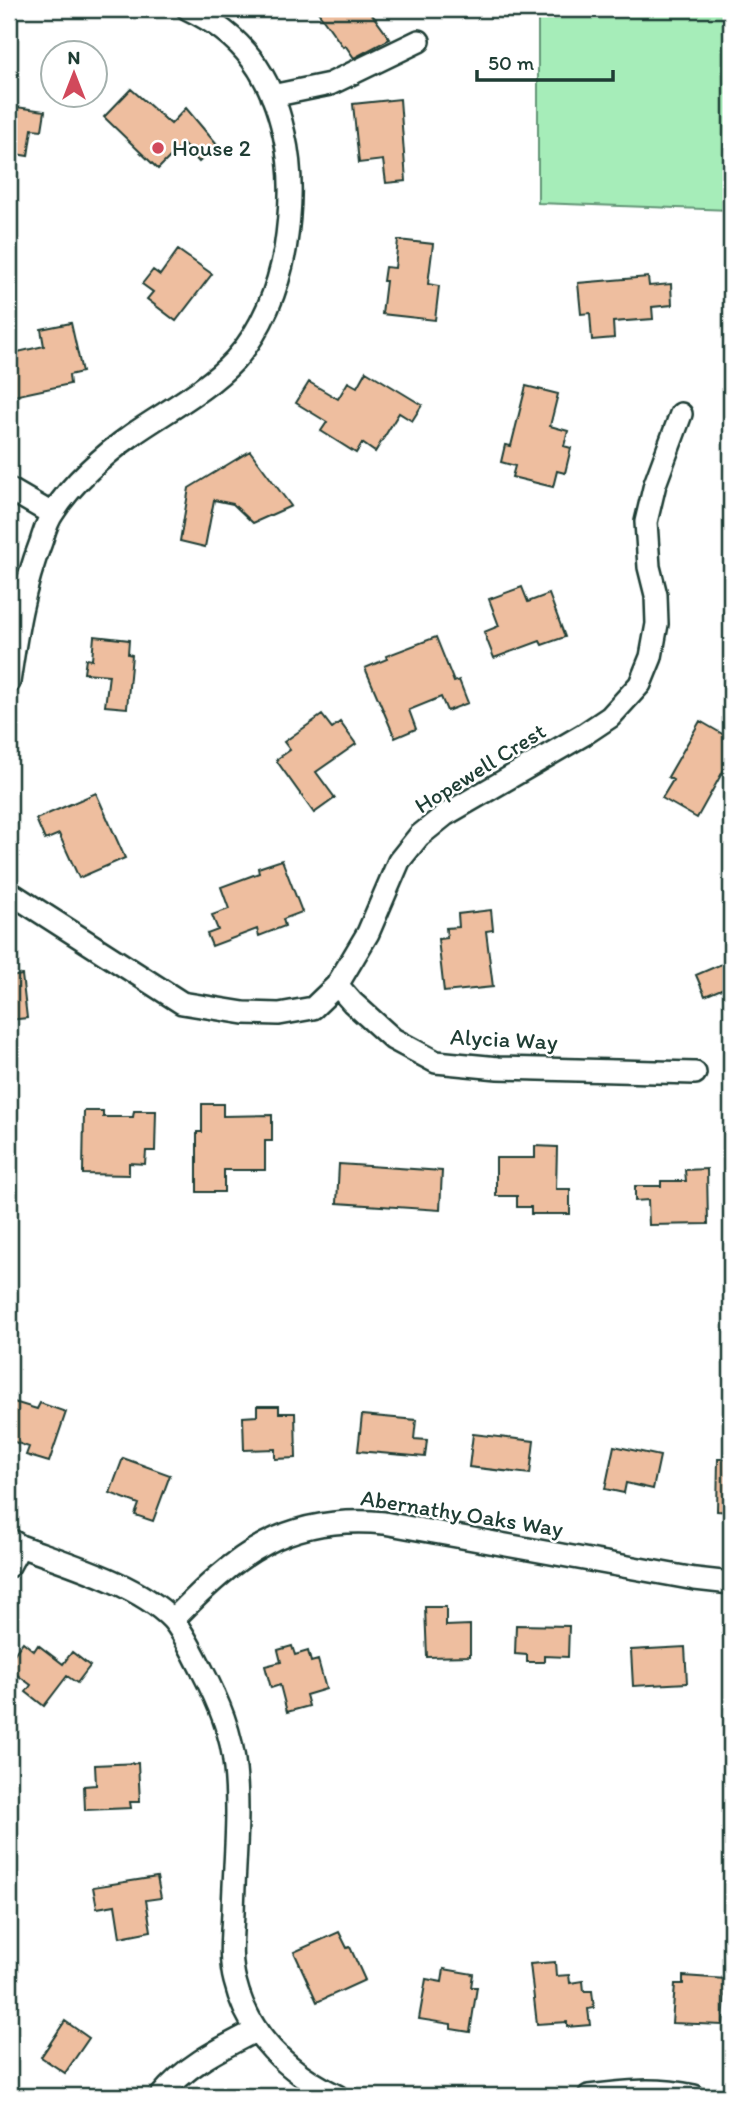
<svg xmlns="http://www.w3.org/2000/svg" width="740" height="2105" viewBox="0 0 740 2105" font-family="Itim,sans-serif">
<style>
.green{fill:#a6edb9;stroke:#629576;stroke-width:2}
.building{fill:#eebe9f;stroke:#1f3d34;stroke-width:2}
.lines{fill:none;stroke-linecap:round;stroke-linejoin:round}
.minor-casing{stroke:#1f3d34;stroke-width:26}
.minor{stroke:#fff;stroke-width:21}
.poi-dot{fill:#d1495b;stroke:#fff;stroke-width:2.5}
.labels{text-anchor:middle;stroke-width:5;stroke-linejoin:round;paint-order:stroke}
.poi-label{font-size:23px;fill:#1f3d34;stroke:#fff;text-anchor:start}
.street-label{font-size:23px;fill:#1f3d34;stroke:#fff}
</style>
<rect width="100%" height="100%" fill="#fff"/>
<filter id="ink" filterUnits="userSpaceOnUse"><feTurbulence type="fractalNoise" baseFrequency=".0143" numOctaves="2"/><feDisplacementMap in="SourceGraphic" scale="14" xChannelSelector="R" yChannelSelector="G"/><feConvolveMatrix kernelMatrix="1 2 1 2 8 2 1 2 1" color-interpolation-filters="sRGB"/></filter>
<g filter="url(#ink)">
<path class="green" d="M538 9H731V210L538 203Z"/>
<path class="building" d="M316 9H368L390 39 354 58 345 45 343 47Z
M131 89 171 124 186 108 217 145 199 162 183 144 158 169 104 117Z
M400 99 406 181 386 183 383 160 359 163 353 104Z
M9 106 45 111 42 130 32 129 28 156 9 153Z
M398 240 433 244 428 284 439 286 435 320 382 314 386 281H383L385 267 395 268Z
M178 250 212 274 176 321 147 299 153 292 142 284 153 270 160 275Z
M648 277 649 286 671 284 672 305 652 307 653 319 613 322 614 338 592 340 590 313 581 314 578 283Z
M71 323 82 372 69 375 70 384 9 397V354L44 346 41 329Z
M366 371 422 405 412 421 399 413 375 452 362 443 356 453 321 431 327 422 296 403 309 382 338 399 348 382 357 387Z
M526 386 558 394 550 426 568 431 564 446 571 448 565 473 557 471 553 487 512 477 515 466 501 462 505 445 511 446Z
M250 451 291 506 253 523 233 504 214 500 205 547 180 541 189 488Z
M522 587 528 602 549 594 565 637 542 645 540 641 494 658 484 632 499 626 489 599Z
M94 636 129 640 128 654 132 655 127 708 105 706 109 675 84 673 86 659 92 660Z
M436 637 454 682 459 680 468 703 447 711 441 697 409 710 416 729 395 738 365 668 387 659 386 656Z
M322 715 332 728 340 722 356 744 316 772 335 798 314 813 276 760 290 750 284 742Z
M700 721 731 739V757L697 818 662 798 673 780 668 777Z
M96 793 125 858 79 878 59 834 45 840 36 819Z
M282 860 302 912 283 919 285 926 259 936 257 929 212 946 207 934 218 930 212 915 229 909 221 887 259 873 258 868Z
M491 910 493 930 486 931 493 987 444 992 438 939 447 938 446 928 459 927 458 914Z
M731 960V985L705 996 696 975Z
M22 975 27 1018 9 1020V977Z
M202 1104H223V1116L272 1115V1141H265V1170H224V1192H197V1132H202Z
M84 1111H103V1117H133L134 1111H156L155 1151H146L145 1164 129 1163V1175L83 1174Z
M535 1146 557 1147 556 1189H570V1214H531V1207H517V1196H496V1158H535Z
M339 1164 442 1171 440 1210 337 1203Z
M707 1169 708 1224 649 1225 648 1200 635 1201V1186H661V1181H686L685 1170Z
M14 1402 37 1409 40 1403 66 1412 49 1462 26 1455 29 1447 9 1440V1419Z
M257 1406H279V1413H295L296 1458 275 1459V1449L244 1450 243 1417 257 1416Z
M362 1415 416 1420 414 1439 427 1440 425 1457 358 1451Z
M473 1434 534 1441 530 1474 469 1467Z
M614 1446 660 1456 653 1489 626 1483 624 1493 605 1489Z
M123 1458 170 1475 153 1521 135 1515 139 1504 110 1493Z
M718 1459H731V1512L717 1511Z
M425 1607H446V1626L470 1625V1656L427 1657Z
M516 1625 569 1626 568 1657 544 1656V1662H527V1655L515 1654Z
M23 1642 34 1651 38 1645 63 1664 72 1652 90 1666 77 1683 67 1676 44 1706 26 1692 31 1685 9 1669V1661Z
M292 1646 295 1655 308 1651 311 1662 318 1660 326 1689 306 1695 309 1706 287 1712 280 1685 271 1688 265 1666 281 1662 278 1650Z
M685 1647 687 1683 633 1686 631 1650Z
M138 1763 140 1802H130L131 1808 85 1810 84 1786 96 1785 95 1765Z
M157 1877 161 1898 146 1900 151 1931 120 1937 115 1905 97 1908 93 1887Z
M339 1932 347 1948 350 1947 365 1980 317 2002 294 1952Z
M555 1962 556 1976 569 1975 570 1983 583 1981 584 1991H592L594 2008 588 2009 590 2025 567 2027V2022L537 2024 530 1964Z
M444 1969 473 1974 471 1987H477L470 2032 451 2029V2024L419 2019 426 1979 442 1982Z
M683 1976 726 1979 723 2025 672 2023 675 1984H683Z
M65 2021 89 2038 65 2073 41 2057Z"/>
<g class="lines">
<g class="minor-casing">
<path id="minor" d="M272 96 330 84 419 41
M9 489 52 514
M9 682C16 634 23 588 41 542 44 533 47 521 53 513 71 484 105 454 132 435 166 411 206 391 235 360 262 330 278 289 285 250 291 210 293 173 284 134 271 75 243 35 188 9
M9 892 182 1003 244 1013 279 1014 313 1008 337 985 368 933 399 861 419 836 445 815 583 735 610 717 640 684 651 657 657 624 656 595 649 567 646 522 655 484 681 414
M337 985 352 1002 393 1039 436 1062 498 1068 695 1073
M9 1539 20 1546C66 1563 138 1584 172 1619 183 1631 194 1655 202 1670 218 1701 232 1733 235 1769 240 1816 234 1865 233 1913 232 1935 229 1959 235 1981 248 2035 288 2072 337 2096
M9 1566 20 1546
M173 1620C237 1554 286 1514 384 1523L695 1579 731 1583
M161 2096C186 2065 220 2049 255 2031
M589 2096C625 2091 658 2088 694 2096"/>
</g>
<use href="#minor" class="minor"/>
</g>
</g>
<circle class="poi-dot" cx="158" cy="148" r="7"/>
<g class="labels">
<g class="poi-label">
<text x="172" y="156">House 2</text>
</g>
<g class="street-label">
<text transform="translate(480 768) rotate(-32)" y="8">Hopewell Crest</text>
<text transform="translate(504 1039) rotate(3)" y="8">Alycia Way</text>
<text transform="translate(462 1513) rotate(9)" y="8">Abernathy Oaks Way</text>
</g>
</g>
<rect width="740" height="2105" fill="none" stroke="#fff" stroke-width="35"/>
<rect x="18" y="18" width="705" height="2070" fill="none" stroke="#1f3d34" stroke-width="2.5" filter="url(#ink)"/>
<g transform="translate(74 74)"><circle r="33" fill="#ffffff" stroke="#a5b1ae" stroke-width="2"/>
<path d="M0-5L12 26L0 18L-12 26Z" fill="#d1495b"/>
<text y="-10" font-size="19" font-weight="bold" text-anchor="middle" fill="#1f3d34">N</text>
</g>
<path d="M477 70v10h136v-10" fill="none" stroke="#1f3d34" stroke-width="3.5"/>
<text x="488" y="70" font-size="21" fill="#1f3d34" stroke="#ffffff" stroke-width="5" paint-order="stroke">50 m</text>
</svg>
